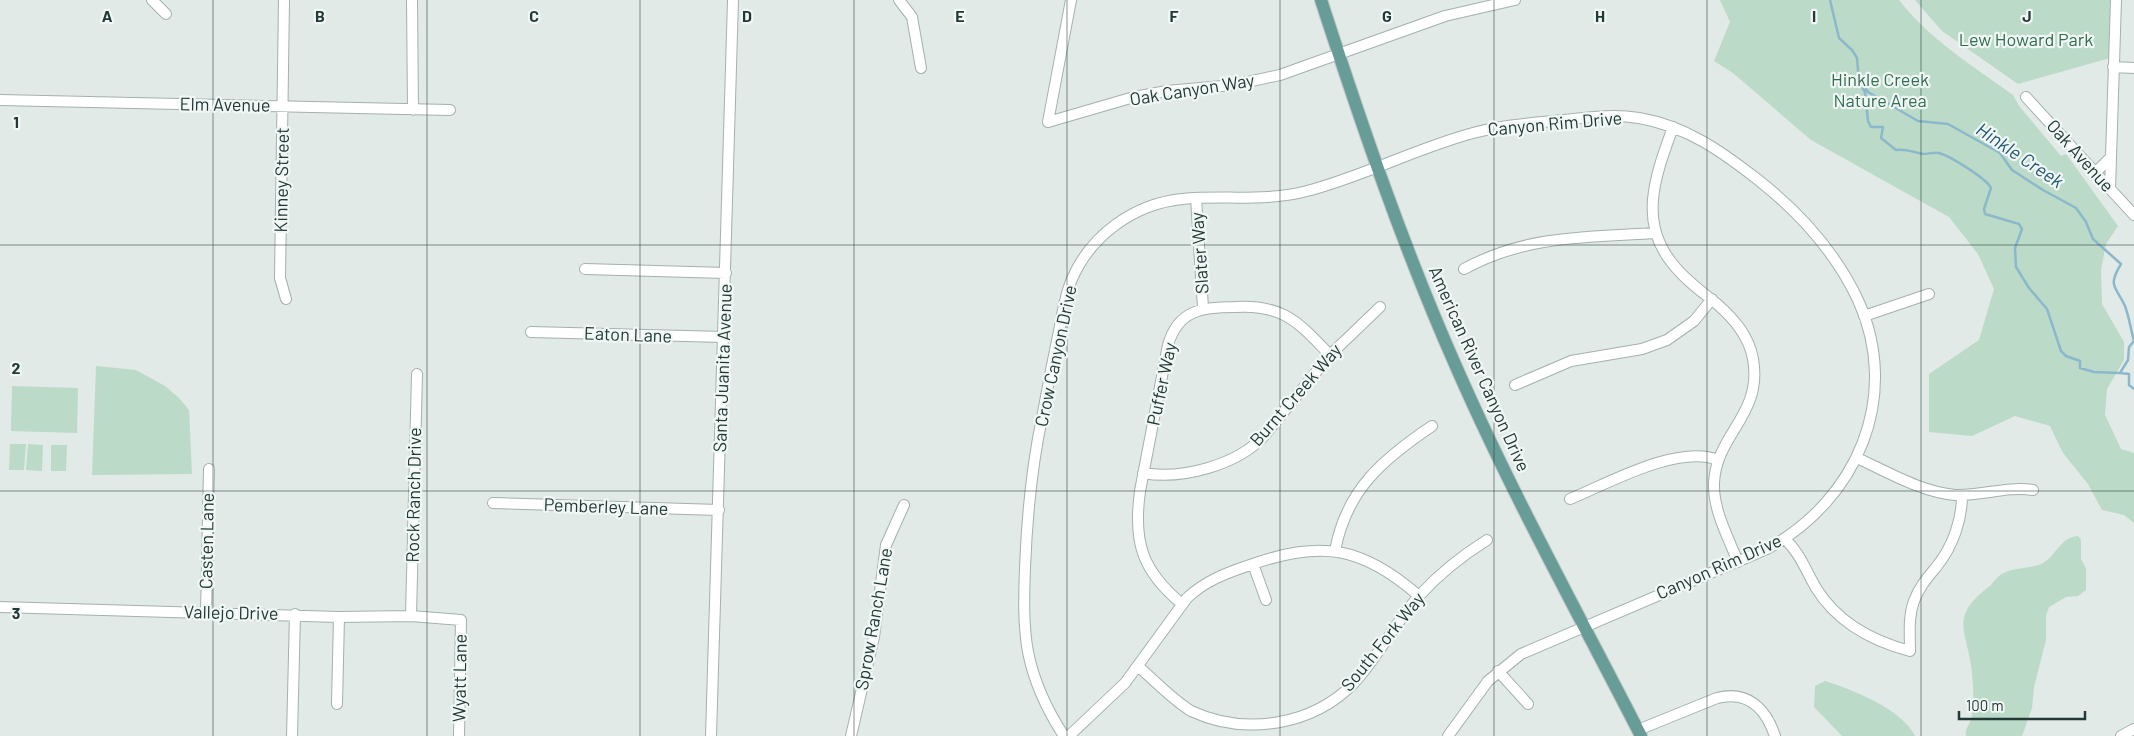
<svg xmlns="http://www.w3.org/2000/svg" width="2134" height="736" viewBox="0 0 2134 736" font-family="Barlow,sans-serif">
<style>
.green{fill:#bbdac8}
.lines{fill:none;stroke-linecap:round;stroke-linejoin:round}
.stream{stroke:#8cb8cc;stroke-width:2.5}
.minor-casing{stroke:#a4b1af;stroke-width:12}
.major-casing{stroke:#bdc4c3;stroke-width:14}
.minor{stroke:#fff;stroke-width:10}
.major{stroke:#689d97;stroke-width:12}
.grid{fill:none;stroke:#223937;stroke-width:1;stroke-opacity:0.55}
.labels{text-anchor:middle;stroke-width:4.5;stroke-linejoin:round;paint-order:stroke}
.park-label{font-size:18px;fill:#306d51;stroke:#f1f7f5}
.street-label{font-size:18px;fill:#223937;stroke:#f1f7f5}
.water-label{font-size:19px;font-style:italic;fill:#215771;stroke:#f1f7f5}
.grid-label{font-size:16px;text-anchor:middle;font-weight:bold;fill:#223937;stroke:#f1f7f5;stroke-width:4.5;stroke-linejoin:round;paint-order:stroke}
</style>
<rect width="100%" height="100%" fill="#e1eae7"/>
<path class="green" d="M1720 0H1899C1929 39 1973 66 2013 95L2019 106 2061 156 2066 154 2118 226 2106 244 2101 270 2102 304 2124 342V360L2107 389 2105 415 2121 449 2134 453V523L2124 515 2102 510 2088 484 2063 453 2050 426 2015 416 1972 436 1929 432V374L1979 340 1994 289 1978 254 1949 217 1811 140 1733 73 1714 61 1730 22Z
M1915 0H2112L2110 58 2018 84 1942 31Z
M96 366 136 370 165 386 179 398 189 410 192 474 92 475Z
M12 386 78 388 77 433 11 431Z
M10 444H26L24 470H9Z
M28 444 43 445 42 471 26 470Z
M51 445H67L66 471H51Z
M2078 536 2081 540V559L2086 568V590L2078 596 2066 597 2049 607 2046 616V640L2034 687 2032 708 2022 736H1966C1965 728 1969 726 1971 719 1975 705 1973 687 1972 673 1968 631 1947 618 1990 586 1994 582 1998 575 2004 573 2015 567 2029 569 2041 564 2057 557 2058 538 2078 536Z
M1825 681C1853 690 1902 709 1915 736H1842L1814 707 1815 686Z"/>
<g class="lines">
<path class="stream" d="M1830 0 1839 38 1852 50 1857 58 1859 82 1865 92 1868 121 1871 127H1883L1881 138 1896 150C1906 149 1913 152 1923 154 1928 154 1934 152 1939 153 1950 156 1986 178 1991 188L1984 209 1985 214 2019 224 2022 229 2015 248 2016 267 2029 288 2047 309 2061 351 2066 356 2080 361V368L2094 372 2120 373
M1861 80 1868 92 1918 121 1948 124 2000 153 2012 170 2043 190 2076 208 2086 222 2093 239 2121 264C2107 287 2116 286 2125 306 2129 317 2131 330 2134 341L2129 347 2128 360 2120 373 2129 374V385L2134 389"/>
<g class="minor-casing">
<path id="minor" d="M152 0 166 14
M284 0 280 278 286 299
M412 0 413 110
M899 0 912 17 921 68
M1071 0 1048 122 1134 97 1167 91 1233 85 1280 75 1445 16 1515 0
M2113 67 2134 68
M2026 97 2134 215
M0 100 450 110
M1673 127C1657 172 1637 220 1672 263 1684 279 1701 291 1717 304 1734 319 1749 336 1753 359 1763 415 1716 434 1714 483 1713 510 1728 537 1738 562
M2095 173 2111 157
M2110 189 2116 0
M1196 198 1203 308
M585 269 726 273
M1464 269C1526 235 1588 237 1656 233
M1864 316 1929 294
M531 332 724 337
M1515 385 1571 361 1642 349 1667 340 1694 321 1712 299
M1857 458C1888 472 1921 492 1955 495 1982 496 2006 486 2033 490
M1143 473C1182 480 1237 465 1264 436L1330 355 1380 307
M1570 499C1609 483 1678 444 1718 460
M493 503 719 510
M1785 539C1800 553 1806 571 1816 588 1837 622 1872 641 1910 651 1910 634 1908 617 1914 601 1919 587 1928 577 1937 566 1953 546 1962 520 1962 495
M1335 551C1346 490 1383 459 1432 426
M1253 564 1266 600
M1182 604C1142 571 1133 542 1140 491L1168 345C1178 310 1202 307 1235 307 1252 306 1268 307 1284 315 1302 324 1316 341 1330 355
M0 607 339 617 411 616 461 620 459 736
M206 613 209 469
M411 616 417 374
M1139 667C1156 682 1172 699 1191 711 1245 736 1312 726 1354 683 1379 656 1395 622 1420 595 1440 573 1463 555 1487 540
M1498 671 1528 704
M337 704 339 617
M1638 730 1717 698C1748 690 1766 709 1775 736
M292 736 295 614
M711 736 733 0
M851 736 874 637 886 545 904 505
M1064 736C1047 710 1034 682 1028 652 1023 624 1024 596 1025 568 1027 515 1031 470 1042 418 1047 391 1052 364 1058 336 1062 317 1064 297 1072 279 1091 235 1134 204 1182 199 1224 195 1266 202 1307 191 1364 176 1417 148 1473 133 1503 125 1534 123 1564 120 1589 117 1614 114 1639 118 1686 126 1721 151 1757 179 1799 212 1835 251 1858 300 1902 397 1857 500 1767 549L1521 654 1488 681 1448 736
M1069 736 1125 683 1187 598C1205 581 1226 573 1250 565 1321 540 1362 546 1419 596
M2121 736 2134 729"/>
</g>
<g class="major-casing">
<path id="major" d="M1321 0C1362 126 1404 250 1458 371 1513 496 1579 615 1641 736"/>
</g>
<use href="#minor" class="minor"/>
<use href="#major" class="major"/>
</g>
<path class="grid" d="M213 0V736M427 0V736M640 0V736M854 0V736M1067 0V736M1280 0V736M1494 0V736M1707 0V736M1921 0V736M0 245H2134M0 491H2134"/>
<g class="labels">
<g class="park-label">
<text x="2026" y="46">Lew Howard Park</text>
<text x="1880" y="86">Hinkle Creek<tspan x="1880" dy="21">Nature Area</tspan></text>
</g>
<g class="street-label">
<text transform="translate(1192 90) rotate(-9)" y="6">Oak Canyon Way</text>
<text transform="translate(225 105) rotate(1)" y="6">Elm Avenue</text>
<text transform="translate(1555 124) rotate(-5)" y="6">Canyon Rim Drive</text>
<text transform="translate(2080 156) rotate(48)" y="6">Oak Avenue</text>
<text transform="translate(282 180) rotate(-89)" y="6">Kinney Street</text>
<text transform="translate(1200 253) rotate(-94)" y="6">Slater Way</text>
<text transform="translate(628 335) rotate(2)" y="6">Eaton Lane</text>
<text transform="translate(1056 356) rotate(-78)" y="6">Crow Canyon Drive</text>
<text transform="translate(723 368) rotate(-88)" y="6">Santa Juanita Avenue</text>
<text transform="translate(1479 369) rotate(66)" y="6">American River Canyon Drive</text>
<text transform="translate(1162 384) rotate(-78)" y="6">Puffer Way</text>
<text transform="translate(1296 395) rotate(-49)" y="6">Burnt Creek Way</text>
<text transform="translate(414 495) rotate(-89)" y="6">Rock Ranch Drive</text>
<text transform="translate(606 507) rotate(2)" y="6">Pemberley Lane</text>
<text transform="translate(207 541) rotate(-89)" y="6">Casten Lane</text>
<text transform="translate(1719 567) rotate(-24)" y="6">Canyon Rim Drive</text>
<text transform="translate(231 613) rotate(1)" y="6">Vallejo Drive</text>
<text transform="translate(874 619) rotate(-80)" y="6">Sprow Ranch Lane</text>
<text transform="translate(1383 642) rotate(-51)" y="6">South Fork Way</text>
<text transform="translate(460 678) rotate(-89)" y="6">Wyatt Lane</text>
</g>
<g class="water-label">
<text transform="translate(2020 155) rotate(34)" y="7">Hinkle Creek</text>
</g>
</g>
<g class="grid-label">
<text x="107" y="22">A</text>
<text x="320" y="22">B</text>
<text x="534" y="22">C</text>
<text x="747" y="22">D</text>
<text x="960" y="22">E</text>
<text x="1174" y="22">F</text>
<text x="1387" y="22">G</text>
<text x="1600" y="22">H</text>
<text x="1814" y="22">I</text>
<text x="2027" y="22">J</text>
<text x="16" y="128">1</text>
<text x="16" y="374">2</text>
<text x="16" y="619">3</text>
</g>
<path d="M1959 711v8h126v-8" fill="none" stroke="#223937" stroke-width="2.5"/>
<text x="1966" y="711" font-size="15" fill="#223937" stroke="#f1f7f5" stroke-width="4" paint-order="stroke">100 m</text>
</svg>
